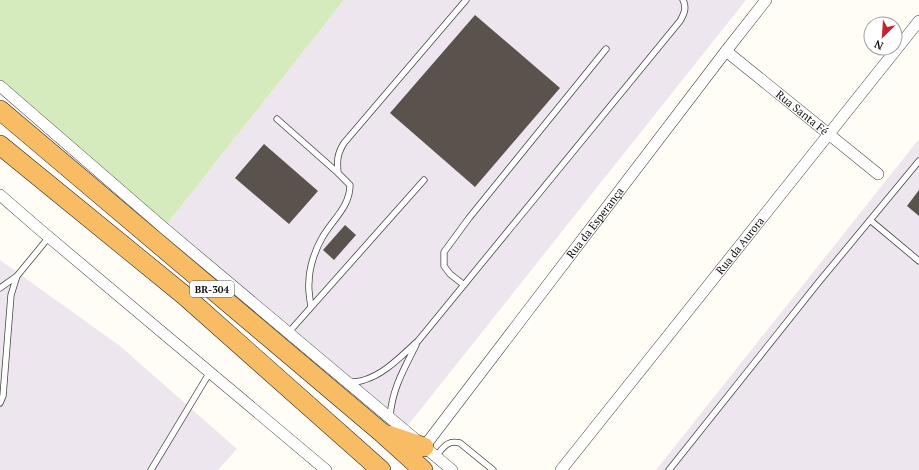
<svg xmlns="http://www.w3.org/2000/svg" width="919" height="470" viewBox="0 0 919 470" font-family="'PT Serif',serif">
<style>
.industrial{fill:#eee6ef}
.green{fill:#d5ebbd}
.building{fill:#5a524d}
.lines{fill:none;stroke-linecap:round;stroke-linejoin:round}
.service-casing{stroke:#444;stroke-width:7}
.minor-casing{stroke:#444;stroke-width:12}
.trunk-casing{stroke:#222;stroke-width:20}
.service{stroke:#fff;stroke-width:5.5}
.minor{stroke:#fff;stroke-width:11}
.trunk{stroke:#f7bc64;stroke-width:19}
.labels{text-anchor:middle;stroke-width:4;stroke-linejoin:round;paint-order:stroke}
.shield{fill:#fff;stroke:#585858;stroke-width:1}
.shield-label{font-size:10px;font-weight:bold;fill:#111}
.street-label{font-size:11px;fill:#111;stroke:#fff}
</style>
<rect width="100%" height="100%" fill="#fffdf5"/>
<path class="industrial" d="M344 0H746L405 429 167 224Z
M919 139V470H656Z
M0 260 120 346 237 449 218 470H0Z"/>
<path class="green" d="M0 0H344L167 224 0 81Z"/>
<path class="building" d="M475 15 560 88 475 187 390 113Z
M264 144 318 191 289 224 235 178Z
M919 190V216L907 206Z
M345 225 356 235 334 260 323 250Z"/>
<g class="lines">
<g class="service-casing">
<path id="service" d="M277 119 338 173
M870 220 919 261
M464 285 450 274 444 266V252L469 218 606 49
M0 288 17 276
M311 307C310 299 308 290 309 282 309 268 315 250 322 238 332 220 350 207 350 185L338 173C337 161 337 154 344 143L466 0
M289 332 424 180
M348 382C353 382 359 382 364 380 385 374 402 355 418 341L680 21C684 14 687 8 683 0
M0 403 3 396 11 295 17 276 49 237
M390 417C392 389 404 369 416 345
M436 456C444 447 447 440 460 443L493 470
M151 470 210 372
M669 470 818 283 919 161"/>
</g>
<g class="minor-casing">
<g id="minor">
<path id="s1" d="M726 51 878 174"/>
<path d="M0 86 165 229 452 470"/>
<path d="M0 195 38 228 326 470"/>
<path id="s2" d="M424 447 726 51 766 0"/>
<path id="s3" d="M561 470 919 21"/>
</g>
</g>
<g class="trunk-casing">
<path id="trunk" d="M0 110 381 432 423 470
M0 145 185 296 381 470
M388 435 424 447"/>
</g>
<use href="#service" class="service"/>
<use href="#minor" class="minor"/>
<use href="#trunk" class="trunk"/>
</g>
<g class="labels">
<rect class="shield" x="190" y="281" width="44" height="16" rx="3"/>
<g class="shield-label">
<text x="212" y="293">BR-304</text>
</g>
<g class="street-label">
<text dy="4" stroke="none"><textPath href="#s1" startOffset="98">Rua Santa Fé</textPath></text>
<text dy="4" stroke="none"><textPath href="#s2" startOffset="282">Rua da Esperança</textPath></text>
<text dy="4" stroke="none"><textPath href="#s3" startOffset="287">Rua da Aurora</textPath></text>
</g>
</g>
<g transform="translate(883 36) rotate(205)"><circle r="19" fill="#ffffff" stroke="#a0a0a0"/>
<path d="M0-3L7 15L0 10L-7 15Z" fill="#c4262e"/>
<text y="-6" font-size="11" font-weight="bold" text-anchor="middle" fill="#111111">N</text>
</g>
</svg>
